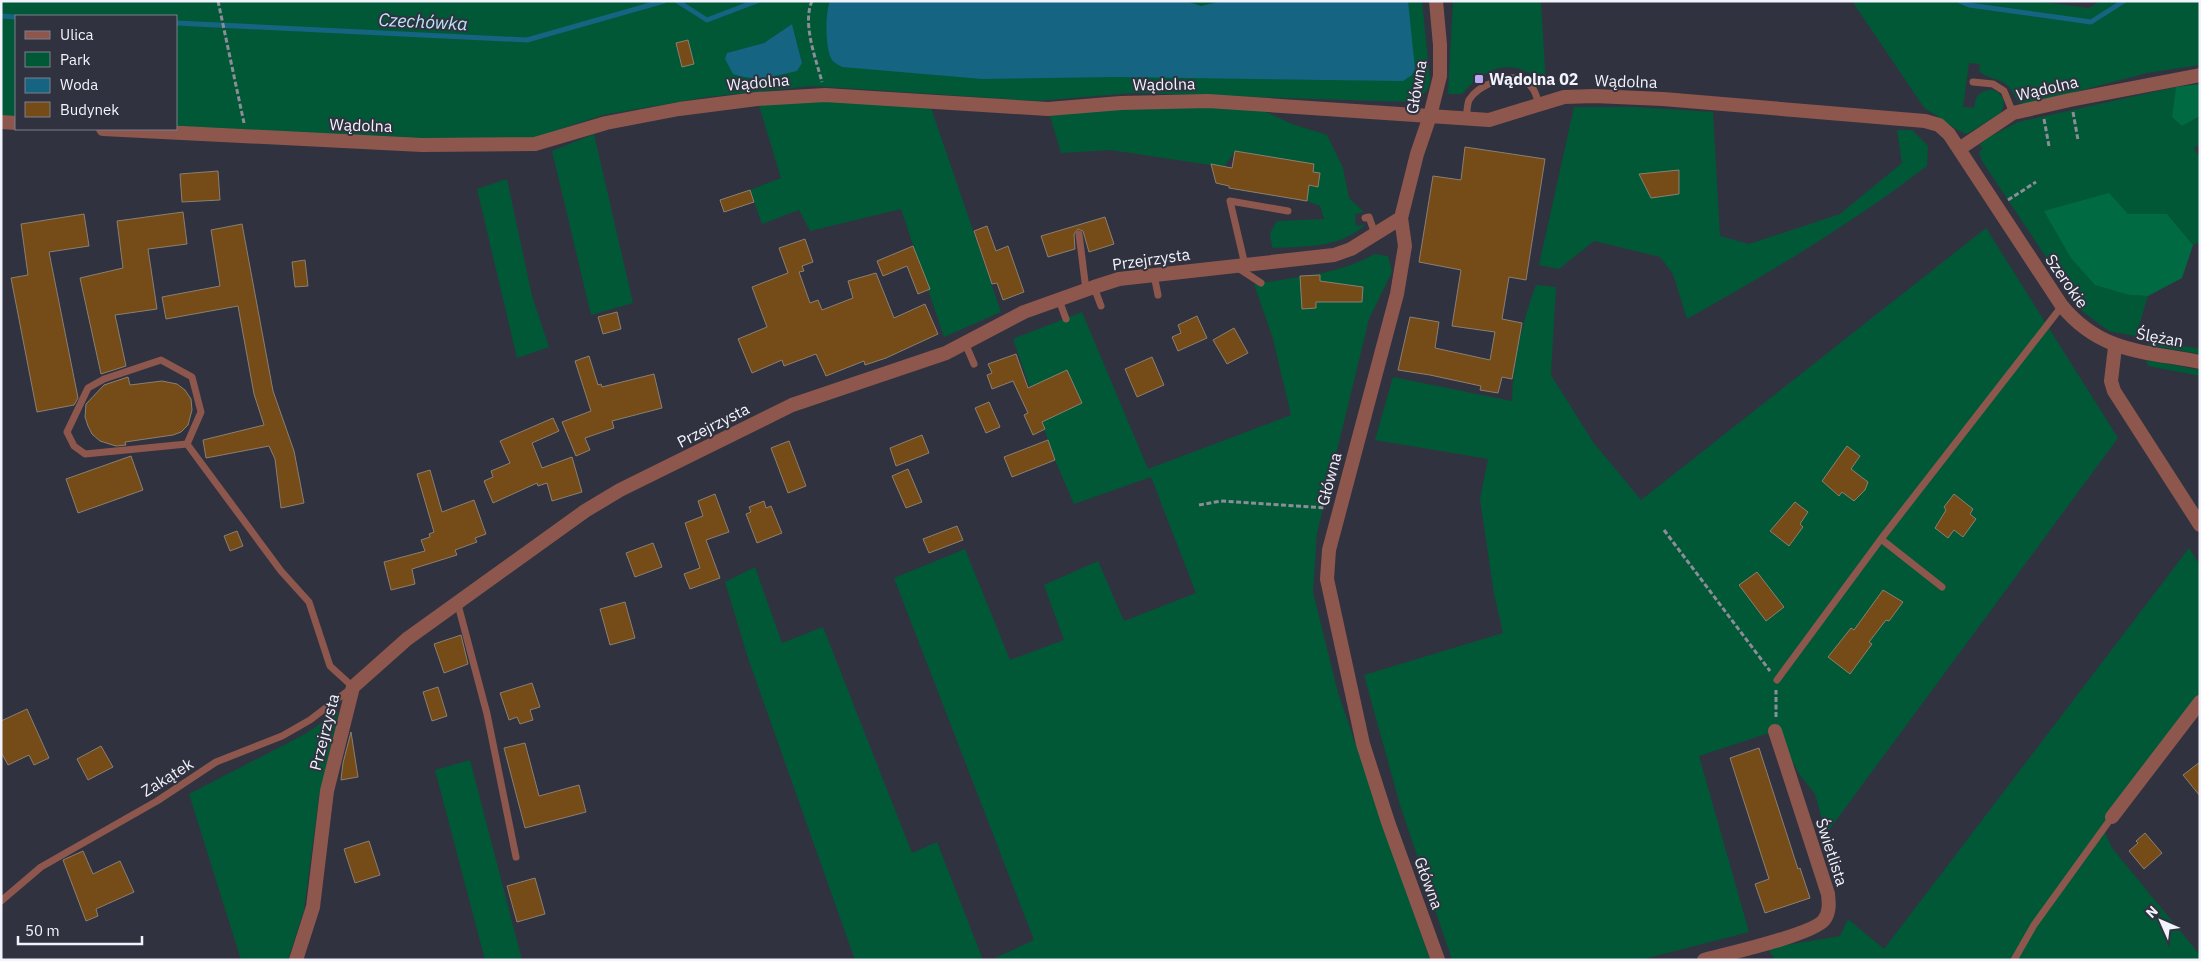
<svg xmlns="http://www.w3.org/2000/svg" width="2201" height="961" viewBox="0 0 2201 961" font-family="'IBM Plex Sans',sans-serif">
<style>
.green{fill:#015836;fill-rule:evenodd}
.forest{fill:#006b43}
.water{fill:#146482}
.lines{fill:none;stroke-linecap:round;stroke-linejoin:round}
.stream{stroke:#146482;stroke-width:5}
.building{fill:#754c17;stroke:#8a7f73}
.path{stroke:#8c8d98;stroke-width:3;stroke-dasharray:5 2.5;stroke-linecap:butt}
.lane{stroke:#8e574e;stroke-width:7}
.street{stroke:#8e574e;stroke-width:14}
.poi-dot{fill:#baaaf6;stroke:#31323f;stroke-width:2}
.labels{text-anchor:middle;stroke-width:4;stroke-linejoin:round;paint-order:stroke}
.poi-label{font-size:16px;font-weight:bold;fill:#f2f3fc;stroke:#31323f;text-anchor:start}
.street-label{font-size:16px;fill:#f2f3fc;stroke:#31323f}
.water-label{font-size:18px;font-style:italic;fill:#bae6fc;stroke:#31323f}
</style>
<rect width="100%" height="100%" fill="#31323f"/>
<path class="green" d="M1 1H1422L1430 80C1429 93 1420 98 1409 102L1133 93 1036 101 813 86 707 97 603 115 527 140 458 142 176 129V16H16V117L1 116ZM792 24 802 63 727 53 764 43Z
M1453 1H1541L1546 85C1515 57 1488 64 1462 94H1448Z
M1852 1H2036L2089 8 2100 1H2200V65L2147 73 2025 105C2014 102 2015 92 2007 85 1999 78 1987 79 1979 71L1980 64 1969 63 1963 107 1974 108 1976 98C1985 86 2000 87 2004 102L2001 113 1967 134C1953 130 1940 116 1925 109Z
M2176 87 2172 117 2182 126 2200 116V144L2194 148 2200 158V242L2193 245 2167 214H2128L2130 295 2148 296 2136 336 2109 331 2082 311 1982 161 1979 152 1983 148 1979 145 1989 137 2018 122Z
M757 99 929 102 1001 312 944 337 901 209 810 231 799 210 762 224 750 190 781 178Z
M1247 103 1292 124 1327 135 1343 168 1349 198 1364 212 1355 214 1356 226 1366 224C1339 249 1306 246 1272 248L1270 233 1277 221 1324 219 1320 206 1307 201 1309 185 1318 187 1320 173 1313 172 1314 164 1235 151 1224 167 1110 150 1061 153 1048 109Z
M1574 107H1634L1713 112 1720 236 1749 244 1840 214 1902 163 1897 130H1912L1928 146 1927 166C1851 224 1771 272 1687 319L1673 274 1660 257 1594 241 1559 269 1539 265Z
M594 134 633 303 591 315 552 151Z
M507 179 532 296 549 347 517 358 477 189Z
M1986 228 2118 438 1826 834 1815 794 1800 775 1775 731 1699 756 1749 932 1640 960H1452L1400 805 1364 675 1503 633 1494 594 1480 499 1488 459 1375 440 1393 377 1512 401C1513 360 1522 323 1536 285L1556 287 1551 375 1593 442 1641 500Z
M1375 254 1388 256 1392 272 1369 319 1317 533 1313 592 1338 693 1430 960H991L1034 940 894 578 965 549 1010 660 1064 640 1044 585 1098 561 1124 621 1196 593 1151 477 1074 504 1055 460 1013 339 1082 312 1148 469 1291 415 1273 339 1254 284C1297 277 1336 275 1375 254Z
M2152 340 2200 349V354L2148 345Z
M2146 360 2200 370V376L2148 366Z
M2189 548 2200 565V697L2104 830 2112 848 2200 955V960H1775L1767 948 1840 936 1848 919 1884 949Z
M755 567 782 643 823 627 912 853 937 842 983 960H855L748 658 725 582Z
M339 711 319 796 304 910 288 960H241L189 794 305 734Z
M470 760 522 960H485L435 770Z"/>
<path class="forest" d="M2200 84V116L2182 126 2172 117 2176 87Z
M2109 193 2128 214H2167L2193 245 2182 278 2148 296 2130 295 2095 285 2071 258 2044 211Z"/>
<path class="water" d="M830 1H1186L1201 6 1222 1H1408L1415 69 1412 75 1403 81 1115 77 982 79 842 67C839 65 834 63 832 60 825 49 825 13 830 1Z
M792 24 802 63 797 71C776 76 754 82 733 74L725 59 727 53 764 43Z"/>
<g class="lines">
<path class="stream" d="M677 1 707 20 757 1
M1960 1 1969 5 2091 22 2124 1
M1 16 16 17
M176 23 527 40 664 1"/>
</g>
<path class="building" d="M688 40 694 64 682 67 676 43Z
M1465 147 1545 159 1526 280 1509 277 1502 319 1522 323 1512 379 1502 377 1498 393 1480 390 1481 386 1430 375 1398 370 1410 317 1439 322 1435 348 1490 360 1495 332 1452 326 1461 270 1419 262 1433 176 1461 180Z
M1235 151 1314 164 1313 172 1320 173 1318 187 1309 185 1307 201 1229 188V186L1216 183 1211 164 1232 168Z
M1679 170V194L1651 198 1639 174Z
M218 171 220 200 182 202 180 174Z
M750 190 754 202 724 212 720 200Z
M183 212 187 244 148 249 157 309 115 315 126 366 101 374 80 278 123 268 117 221Z
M84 214 89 246 49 252 78 398 74 405 37 412 11 278 28 275 21 224Z
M1105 217 1114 244 1089 252 1083 231 1078 229 1074 234 1075 249 1048 257 1041 236Z
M242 224 273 391 294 451 304 503 281 508 275 459 269 446 206 458 203 440 264 425 254 394 238 306 166 319 162 297 220 286 211 230Z
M987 226 996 251 1008 246 1024 292 1003 300 997 283 992 284 974 231Z
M805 239 813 262 802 266 804 271 799 272 810 303 818 300 822 310 853 298 848 281 876 273 894 318 925 304 938 334 886 358 865 365 864 361 826 376 816 354 784 366 782 360 752 373 738 339 767 327 752 287 788 273 779 248Z
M913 246 930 289 918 294 907 266 883 276 877 261Z
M305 260 308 286 295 287 292 262Z
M1320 275V281L1363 287 1362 302H1316V308L1302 309 1300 276Z
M617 312 621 329 603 334 598 317Z
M1197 316 1207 338 1178 351 1172 337 1181 333 1178 325Z
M1234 328 1248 353 1227 364 1213 340Z
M1016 354 1028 388 1067 370 1082 403 1042 422 1045 429 1033 435 1024 415 1028 413 1013 381 992 389 987 375 992 373 988 364Z
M589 356 598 385 601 384 602 387 654 374 662 408 612 421 614 428 585 438 590 450 576 456 562 422 591 411 575 361Z
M1152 357 1164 385 1137 397 1125 369Z
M128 377 130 385 162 381 177 384 185 390 191 399 192 410 188 425 181 432 173 435 125 442 126 445 116 446 100 441 92 434 88 426 85 417 86 404 104 385Z
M989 402 1000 427 986 433 975 408Z
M553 418 559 431 532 443 542 468 572 457 582 492 552 501 547 483 538 486 537 483 493 503 484 481 493 477 491 471 510 463 500 441Z
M922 435 929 453 896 466 890 448Z
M1048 440 1055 460 1012 477 1004 457Z
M789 441 806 486 788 493 771 448Z
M1847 446 1860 456 1851 469 1868 482 1865 490 1854 501 1842 492 1839 496 1822 481Z
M131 456 143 490 78 513 66 479Z
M908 469 922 502 906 508 892 476Z
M430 470 442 512 474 500 486 534 475 538 477 542 455 550 457 555 412 569 415 584 391 590 384 562 425 551 421 540 430 537 429 534 434 532 417 474Z
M715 494 729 532 706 540 720 578 690 589 684 574 700 568 685 523 703 516 698 501Z
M1954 494 1973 509 1970 514 1976 519 1963 537 1954 530 1948 538 1935 528 1946 510 1944 507Z
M764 501 766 508 771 506 782 533 757 543 746 514 751 512 749 507Z
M1795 502 1808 512 1800 524 1803 527 1789 546 1770 531Z
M957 526 963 540 929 553 923 539Z
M237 531 243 546 230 551 224 536Z
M653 543 662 567 635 577 626 553Z
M1757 572 1784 607 1766 621 1739 585Z
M1883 590 1903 602 1889 621 1886 620 1869 642 1872 644 1850 674 1828 657 1851 628 1854 630Z
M625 602 635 638 610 645 600 609Z
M461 635 468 664 444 673 434 644Z
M532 683 540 707 530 710 533 720 520 724 517 717 509 720 500 693Z
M438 687 447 716 432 721 423 692Z
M27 709 49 758 34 765 29 755 8 765 1 752V721Z
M351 732 358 777 341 780 343 763Z
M525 743 539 796 579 785 586 812 525 828 504 748Z
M101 746 113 767 88 780 77 759Z
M1759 748 1798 869 1800 868 1810 898 1765 913 1755 884 1769 879 1730 758Z
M2200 762V796L2183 775Z
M2145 833 2162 853 2144 869 2129 851 2138 843 2136 841Z
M369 841 380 875 355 883 344 849Z
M83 851 93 874 120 861 134 892 96 909 98 916 86 921 63 860Z
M535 878 545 914 517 922 507 886Z"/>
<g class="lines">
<path class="path" d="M218 1 244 123
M812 1C802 24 816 59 822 82
M2073 112 2078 140
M2044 119 2049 146
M2008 200 2036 182
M1199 505 1221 501 1326 508
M1664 530 1770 671
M1776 717V690"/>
<path class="lane" d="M1973 82 1993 84 2004 91 2013 113
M1466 119C1467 113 1467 105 1469 100 1478 85 1510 72 1525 81 1534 86 1536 95 1539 104
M1365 218 1369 217 1375 234
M1079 234 1086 290
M1245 265 1230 201 1288 211
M1238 268 1261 283
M1154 275 1158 295
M1094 287 1101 306
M1059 300 1066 319
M965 343 974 364
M1881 539 1942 587
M457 601 487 714 516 857
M1777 680 1881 539 2062 306
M1 901 41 867 157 801 216 762 282 736 310 720 353 687 330 666 309 602 281 571 187 444 201 412 192 377 161 360 104 379 88 388 67 432 74 446 85 454 187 444
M2014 960 2034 925 2112 817"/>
<path class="street" d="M1436 1 1440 45V76L1430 116 1417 154 1401 218 1405 246 1397 294 1329 550 1327 579 1363 744 1388 822 1438 960
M1 122 16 123
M103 129 422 145 535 144 606 123 679 109 757 99 825 95 1048 109 1121 103 1208 101 1489 120 1564 97 1594 96 1663 99 1925 121 1939 125 1949 134 2062 306C2101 353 2144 351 2200 362
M1959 149 2013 113 2070 100 2200 75
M2115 347 2111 381 2114 391 2200 525
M2112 817 2200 702
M296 960 313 907 327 791 353 687 407 639 585 511 620 490 792 405 946 353 1024 312 1094 287 1119 279 1334 255 1351 249 1401 218
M1704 960C1726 954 1812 935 1824 920 1830 912 1829 903 1828 894L1775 731"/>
</g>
<rect class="poi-dot" x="1474" y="74" width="10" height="10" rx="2.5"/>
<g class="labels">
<g class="poi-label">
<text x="1489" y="85">Wądolna 02</text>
</g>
<g class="street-label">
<text transform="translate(1626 81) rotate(2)" y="6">Wądolna</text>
<text transform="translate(758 82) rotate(-5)" y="6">Wądolna</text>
<text transform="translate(1164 84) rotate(-1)" y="6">Wądolna</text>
<text transform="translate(1416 87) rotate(-80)" y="6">Główna</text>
<text transform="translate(2047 88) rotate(-13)" y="6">Wądolna</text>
<text transform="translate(361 125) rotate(2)" y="6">Wądolna</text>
<text transform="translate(1151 259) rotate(-8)" y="6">Przejrzysta</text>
<text transform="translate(2067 281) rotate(55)" y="6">Szerokie</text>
<text transform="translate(2160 337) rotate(10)" y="6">Ślężan</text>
<text transform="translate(713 425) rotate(-27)" y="6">Przejrzysta</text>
<text transform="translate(1329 479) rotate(-75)" y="6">Główna</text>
<text transform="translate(324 732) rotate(-76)" y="6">Przejrzysta</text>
<text transform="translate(167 777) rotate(-32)" y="6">Zakątek</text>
<text transform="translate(1832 852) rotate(72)" y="6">Świetlista</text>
<text transform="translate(1429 883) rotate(70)" y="6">Główna</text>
</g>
<g class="water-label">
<text transform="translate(423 22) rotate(3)" y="6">Czechówka</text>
</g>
</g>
<rect width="2201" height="961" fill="none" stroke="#f2f3fc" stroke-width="5"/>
<rect x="15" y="15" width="162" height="115" fill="#31323f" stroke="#7e7f8b"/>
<rect x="25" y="31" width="25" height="8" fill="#8e574e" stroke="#7e7f8b"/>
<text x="60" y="40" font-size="15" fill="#f2f3fc">Ulica</text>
<rect x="25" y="52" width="25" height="15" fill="#015836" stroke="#7e7f8b"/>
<text x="60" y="65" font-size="15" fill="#f2f3fc">Park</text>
<rect x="25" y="78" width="25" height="15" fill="#146482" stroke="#7e7f8b"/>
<text x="60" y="90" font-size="15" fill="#f2f3fc">Woda</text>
<rect x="25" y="102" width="25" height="15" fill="#754c17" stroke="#7e7f8b"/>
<text x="60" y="115" font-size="15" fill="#f2f3fc">Budynek</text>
<g transform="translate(2161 921) rotate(315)" stroke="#31323f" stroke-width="4" paint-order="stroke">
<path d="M0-4L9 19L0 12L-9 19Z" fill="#f2f3fc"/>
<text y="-8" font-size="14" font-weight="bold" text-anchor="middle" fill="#f2f3fc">N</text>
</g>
<path d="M18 936v8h124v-8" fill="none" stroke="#f2f3fc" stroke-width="2.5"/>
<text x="25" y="936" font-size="15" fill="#f2f3fc" stroke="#31323f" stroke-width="4" paint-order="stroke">50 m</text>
</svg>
